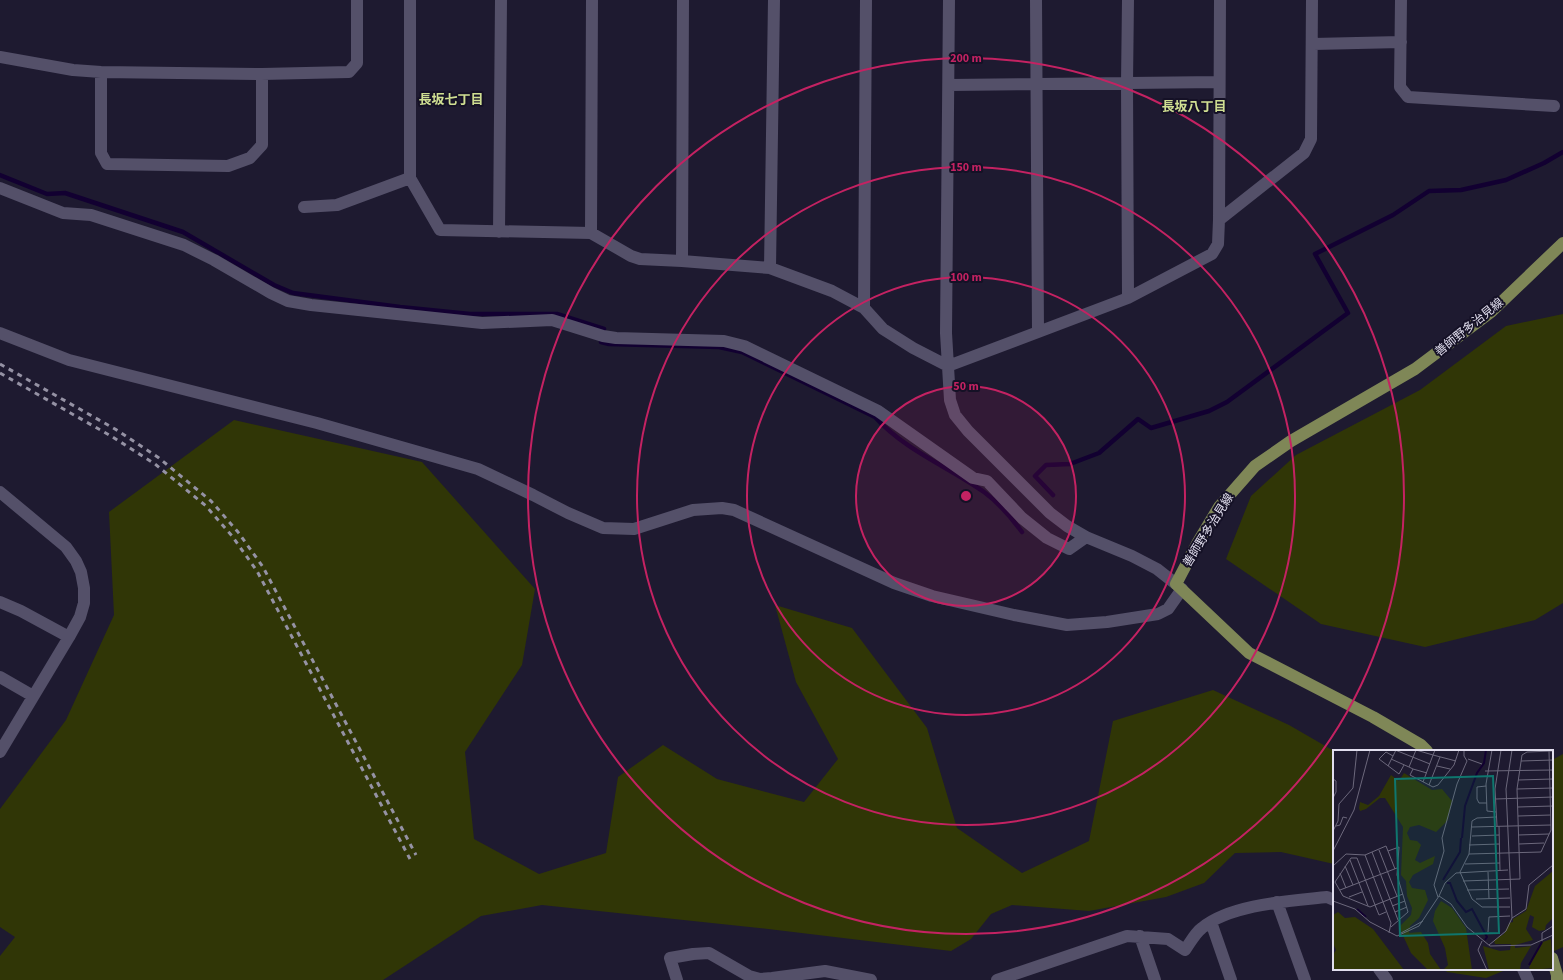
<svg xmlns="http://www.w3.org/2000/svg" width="1563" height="980" viewBox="0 0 1563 980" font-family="'Source Sans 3','Noto Sans JP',sans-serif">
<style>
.green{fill:#303606}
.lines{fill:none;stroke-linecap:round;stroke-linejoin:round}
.stream{stroke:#120031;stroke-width:4.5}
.minor{stroke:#545069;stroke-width:12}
.major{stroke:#7f8757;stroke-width:12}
.rail{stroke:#9592a4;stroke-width:3;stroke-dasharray:5 5;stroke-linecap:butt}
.ring{fill:none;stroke:#c42262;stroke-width:2}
.labels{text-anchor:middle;stroke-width:4;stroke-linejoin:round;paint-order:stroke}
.street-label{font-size:12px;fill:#e1deee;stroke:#151126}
.neighbourhood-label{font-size:13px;font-weight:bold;fill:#d0df92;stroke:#151126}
.inset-river{fill:none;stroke:#120031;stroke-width:2}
.inset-road{fill:none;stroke:#6c687c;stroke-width:1}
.view{fill:#0f766e;fill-opacity:0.15;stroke:#0f766e;stroke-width:2}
.inset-edge{fill:none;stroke:#e1deee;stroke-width:2}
.centre{fill:#c42262;stroke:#151126;stroke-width:2}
.ring-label{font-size:12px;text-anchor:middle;font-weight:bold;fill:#c42262;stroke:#151126;stroke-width:4;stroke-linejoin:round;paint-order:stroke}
</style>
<rect width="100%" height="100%" fill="#1e1a30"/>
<path class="green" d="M1563 314V603L1535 620 1425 647 1321 624 1226 559 1251 496 1296 455 1420 390 1506 326Z
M234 420 422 462 535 589 522 665 465 752 474 839 539 874 606 853 618 777 663 745 717 779 804 802 838 759 796 682 775 605 852 628 927 728 957 828 1022 873 1089 841 1113 721 1213 690 1289 725 1334 751V864L1281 852 1235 853 1204 883 1166 897 1089 911 1012 905 991 914 971 939 951 951 759 928 542 905 481 916 383 980H0V956L15 937 0 927V809L66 720 114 615 109 512Z
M1563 754V947L1552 952V760Z
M1444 969H1508L1486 978 1447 972Z"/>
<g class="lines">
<path class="stream" d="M0 175 47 194 65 193 183 232 274 285 293 293 400 307 470 314H557L604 329
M601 342 609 344 719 347 742 352 875 417C906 451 947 466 984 492 999 503 1011 517 1022 532
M1053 495 1035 476 1046 465 1070 464 1099 453 1138 419 1151 428 1209 411 1227 402 1348 313 1315 254 1393 215 1429 191 1461 190 1506 180 1544 163 1563 152"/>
<path class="minor" d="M410 0V178L440 230 591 233 631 256 640 259 682 261 770 268 832 291 864 308 883 329 913 348 948 366 1128 298 1212 254 1218 244 1219 220 1220 0
M949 0 946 333 950 400 955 415 968 431 1050 513 1067 526 1086 537 1132 556 1157 569 1176 584
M1036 0 1038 332
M1128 0 1127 83 1128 298
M1401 0 1400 87 1408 97 1554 106
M1313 44 1401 42
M0 57 73 70 101 72 262 74 349 72 357 63V0
M101 72V153L107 164 228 166 250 158 262 145V74
M949 85 1219 82
M0 188 63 213 91 215 184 245 214 260 271 293 288 301 311 305 482 323 552 320 603 336 616 338 724 341 744 346 878 411 973 478 987 481 1022 518 1047 538 1069 549 1086 537
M304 207 337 205 410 178
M1219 220 1304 153 1311 139 1312 0
M499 232 501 0
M591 233 592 0
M682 261 683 0
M770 268 774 0
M864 308 866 0
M0 333 69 360 317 423 478 469 533 495 568 513 603 528 634 529 693 510 722 508 734 510 894 583 932 596 1014 615 1067 625 1107 622 1158 614 1168 609 1182 589
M0 492 66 547 76 561 81 572 84 588V603L80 617 69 637 0 752
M0 602 21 611 69 637
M0 677 33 696
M1277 902 1305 980
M1211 922 1231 980
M1140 936 1155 980
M1379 969 1387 980
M1523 969 1528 980
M677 980 670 958 693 954 709 953 749 976 760 979 772 978 825 971 871 980
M997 980 1127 936 1168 939 1185 950C1190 943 1195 933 1202 928 1231 904 1291 901 1327 897L1334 900"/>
<path class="major" d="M1427 751 1421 745 1373 717 1249 653 1176 584 1198 542 1219 507 1255 466 1291 441 1415 369 1491 312 1563 243
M1552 958 1557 975V980"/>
<path class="rail" d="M0 364 115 429 159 458 211 501 238 532 263 567 416 855
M0 373 111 436 155 464 206 506 232 536 257 571 410 859"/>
</g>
<circle cx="966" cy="496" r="110" fill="#c42262" fill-opacity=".12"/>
<g class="ring">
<circle cx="966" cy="496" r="110"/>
<circle cx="966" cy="496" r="219"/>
<circle cx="966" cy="496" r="329"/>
<circle cx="966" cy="496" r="438"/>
</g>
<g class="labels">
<g class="street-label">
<text transform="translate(1469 327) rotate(-39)" y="4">善師野多治見線</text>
<text transform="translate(1208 530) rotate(-58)" y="4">善師野多治見線</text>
</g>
<g class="neighbourhood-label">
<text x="451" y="104">長坂七丁目</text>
<text x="1194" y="111">長坂八丁目</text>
</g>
</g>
<g transform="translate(1333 750)">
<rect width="220" height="220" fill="#1e1a30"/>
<path d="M71 23 99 40 109 39 119 51 115 70 103 82 86 75 77 77 74 83 77 90 84 91 88 95 82 110 87 113 102 106 100 114 80 125 76 132 79 138 92 140 95 150 86 168 77 176 76 183 88 182 95 193 97 204 108 220H95L78 203 67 179 68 175 78 165 79 158 74 146 73 131 68 125 70 77 52 48H47L33 59 27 61 26 58 27 52 35 55 46 46 58 25 66 31ZM220 121V168L213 175 212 180 206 181 199 177 201 167 197 165 193 179 200 190 182 195V198L198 196 188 213 187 220H156L150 196 167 201 177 200 178 194H162L161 190 171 184 176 173 180 172V169L193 161 202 136ZM108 151 119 158 133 178 139 220H110L115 215 112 198 100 171 102 161ZM5 162 12 168 22 167 40 179 71 220H0V205L3 200 0 193V165ZM218 189 220 218 199 220 196 218 201 205 210 192Z" fill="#303606"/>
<path class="inset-river" d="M129 88 132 56 144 23 151 13 153 0M110 130 127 102 128 88M114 133H117L124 151 133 162 139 159 154 187 152 190M24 159 33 167M196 215 209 192"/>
<path class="inset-road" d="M62 0 97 14M102 0 100 5 83 0 76 17 80 19 77 25 100 37 105 35 121 15 126 0M159 0 153 34 154 61 163 62M60 6 53 2 46 9 66 24 71 15M58 9 76 17M135 9 149 14M188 11 220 10M55 16 63 0M104 16 117 19M80 19 94 23M152 21 220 20M0 29 3 31V42L0 48M185 30 220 29M90 32 100 5 123 11M96 35 107 7M153 36 144 37V49L146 53H154M184 39 220 38M163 49 220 47M185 57 220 56M185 66 218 65M3 76 7 75 10 67 14 68M164 76 162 39 168 0M166 76 167 121M139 77 218 75M0 81 5 71 6 54 20 38 24 0M185 85 216 84M139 86 166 85M186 94 211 93M136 95 166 94M46 100 64 146M0 101 21 60 37 0M55 101 66 97 64 125 75 162 58 177M39 102 65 170M136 104 208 102 218 80 216 1M32 105 53 96 62 119M17 110 35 156M132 114 167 113M0 116 13 104 32 105 58 173 56 183M12 116 20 135M127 122 136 104 139 71 144 68 163 67M127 122 139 149 149 157H177M155 122 156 149M7 123 13 138M130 131 187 129 184 39 189 5 194 2 220 1M7 140 64 118M134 140 176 139M106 146 112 133 123 123 175 120M16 147 29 142M105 147 101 135 111 101 109 88 124 34 134 11 131 6V0M143 149 177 148M0 151 22 159 37 172 64 186 86 176 106 146 118 154 134 177 157 196 198 195 220 185M59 156 72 151M53 162 46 165 42 155 34 134 24 108H18L2 132 10 146 37 157 42 155 70 144M62 162 74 157M179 168 173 39 179 0M155 182 156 167 177 166M68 183 90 171M149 191 145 200 154 220M209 191V183L220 176M156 195 173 181 179 168 193 159 196 135 220 115"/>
<path class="view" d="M160 26 166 183 67 186 62 29Z"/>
<rect width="220" height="220" class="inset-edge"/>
</g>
<circle cx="966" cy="496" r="6" class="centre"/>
<g class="ring-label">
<text x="966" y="62">200 m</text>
<text x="966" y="171">150 m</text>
<text x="966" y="281">100 m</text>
<text x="966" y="390">50 m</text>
</g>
</svg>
